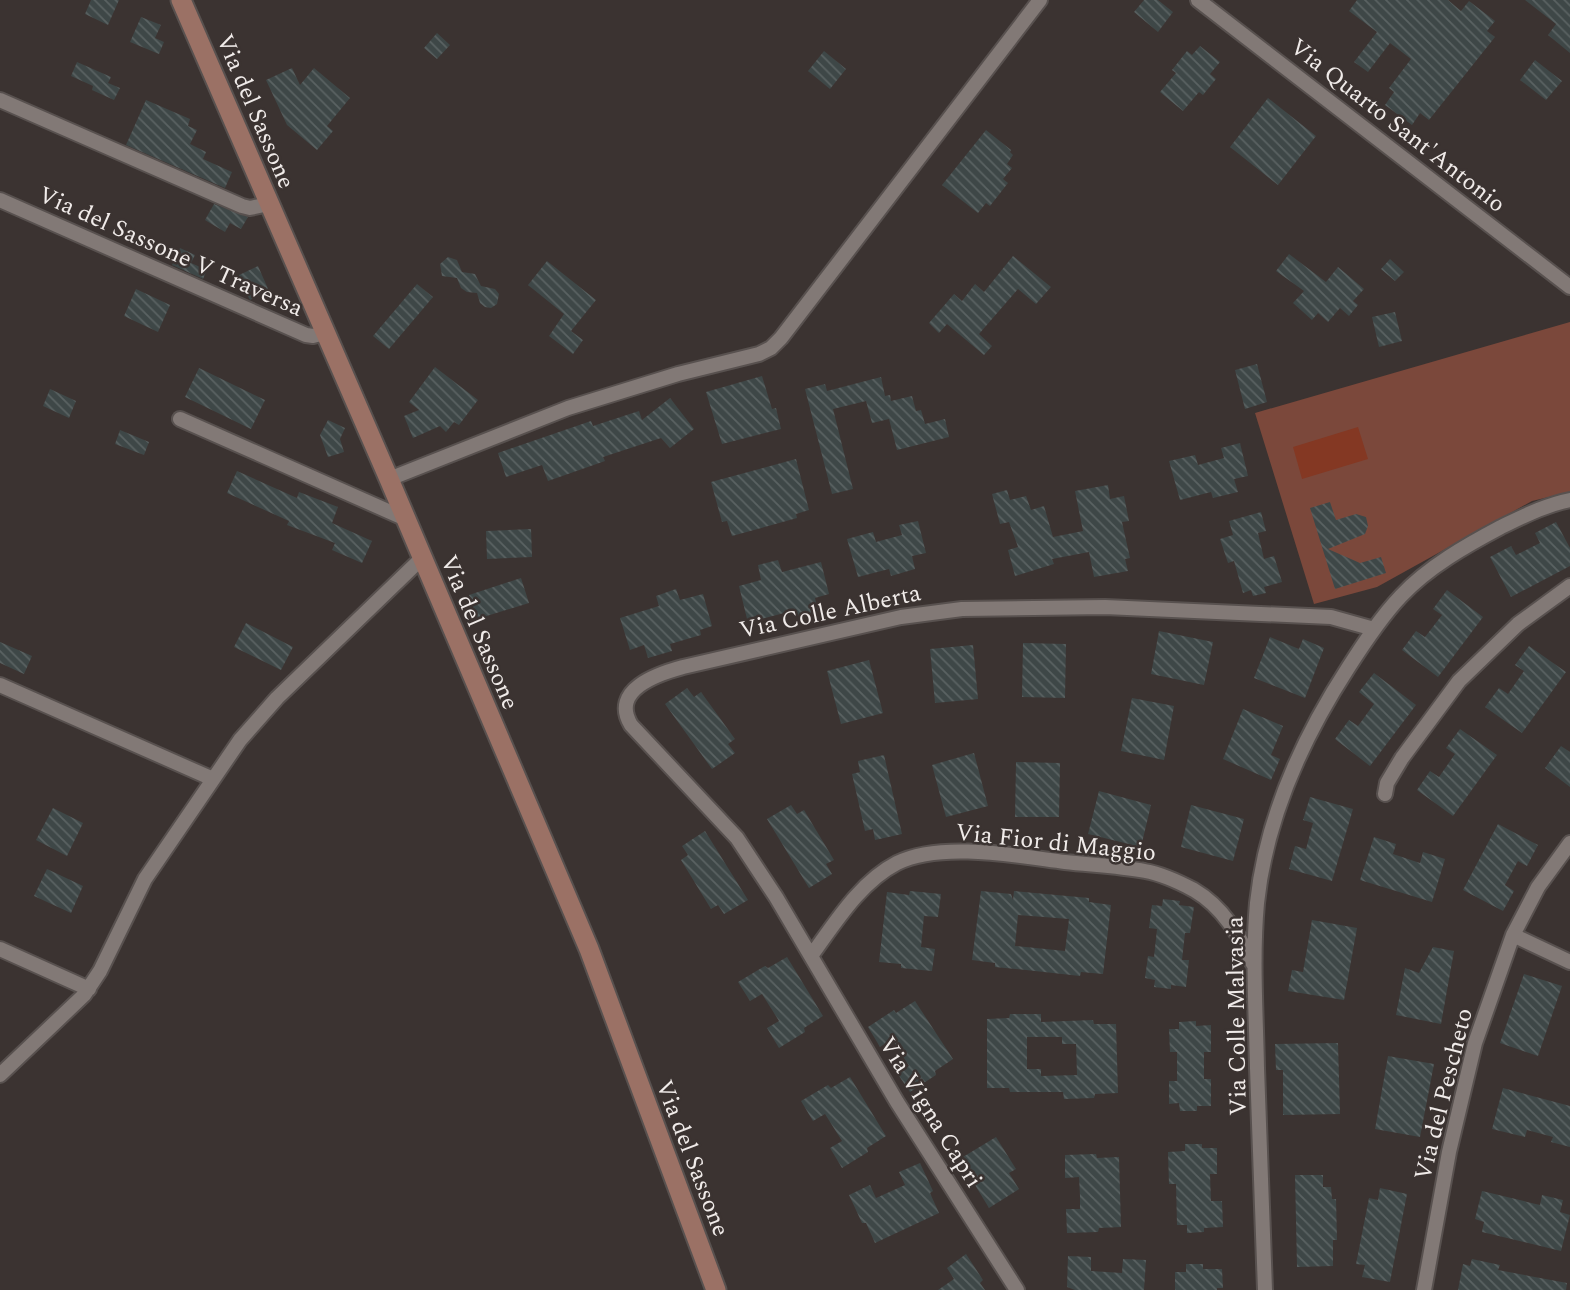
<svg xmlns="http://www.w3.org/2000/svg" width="1570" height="1290" viewBox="0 0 1570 1290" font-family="Spectral,serif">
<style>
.grass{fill:#7b483b}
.water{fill:#843823}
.building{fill:url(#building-back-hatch);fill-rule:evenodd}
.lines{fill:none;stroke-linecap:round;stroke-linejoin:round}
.street-casing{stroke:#58514f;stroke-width:18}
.secondary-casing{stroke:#58514f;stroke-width:23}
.street{stroke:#827976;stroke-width:14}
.secondary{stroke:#9b7165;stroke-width:19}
.labels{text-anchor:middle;stroke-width:5;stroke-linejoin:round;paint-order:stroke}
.street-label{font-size:24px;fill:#f0ebe9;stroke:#3b3331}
</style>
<defs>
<pattern id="building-back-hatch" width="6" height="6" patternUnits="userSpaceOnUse" patternTransform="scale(1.75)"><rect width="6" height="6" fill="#3e4747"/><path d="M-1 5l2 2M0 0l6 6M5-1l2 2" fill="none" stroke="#5a6262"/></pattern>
</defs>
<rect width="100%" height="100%" fill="#3b3331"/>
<path class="grass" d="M1570 322V492L1532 501 1377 587 1314 604 1255 413Z"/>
<path class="water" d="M1358 427 1368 459 1302 479 1293 447Z"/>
<path class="building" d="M91 0H119L108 25 85 14Z
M1144 0H1158L1173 12 1158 32 1134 12Z
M1357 0H1448L1461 11 1469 1 1495 21 1487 31 1495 37 1429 120 1420 113 1412 125 1385 105 1394 92 1389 88 1411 59 1390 43 1368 72 1354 62 1377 32 1349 11Z
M1525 0H1570V53L1548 35 1556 24Z
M141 17 161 25 155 38 164 42 159 54 130 42Z
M437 33 450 45 437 59 424 48Z
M1200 46 1220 62 1210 74 1216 79 1203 95 1199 92 1183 111 1160 92 1176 73 1172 70 1187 51 1192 55Z
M824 51 846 69 830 89 808 71Z
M1535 60 1562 81 1546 100 1520 80Z
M77 62 111 77 108 83 120 88 114 100 92 90 93 86 71 76Z
M292 68 300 85 314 68 350 98 327 126 333 131 317 150 287 125 266 80Z
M1268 98 1316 136 1278 185 1230 147Z
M146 100 190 119 188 126 197 130 190 144 206 152 203 159 232 172 225 188 126 145Z
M986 130 1011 150 1010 152 1013 155 1007 164 1012 168 1003 179 1008 183 990 206 986 203 978 213 942 185Z
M214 204 248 217 241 229 230 223 225 232 205 220Z
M180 248 195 255 191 263 207 270 203 279 172 265Z
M1289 254 1326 282 1338 267 1364 289 1353 301 1358 305 1349 316 1340 308 1328 322 1318 313 1312 320 1293 303 1304 291 1276 271Z
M1013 256 1051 287 1036 304 1018 289 979 334 992 346 984 355 947 324 939 333 929 323 954 294 962 301 975 284 984 292Z
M448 257 457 260 462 272 475 274 481 286 495 289 499 294 497 304 491 308 485 307 480 303 477 293 467 292 461 288 457 278 442 276 440 264Z
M1390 259 1404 272 1395 281 1381 269Z
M547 261 596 300 571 331 583 340 573 354 549 336 564 314 528 285Z
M258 266 269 291 250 300 237 276Z
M417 284 433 297 389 349 373 336Z
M136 289 170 305 158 332 124 316Z
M1395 312 1402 341 1379 347 1372 317Z
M1257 364 1267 402 1245 409 1235 370Z
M435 367 478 400 459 425 454 422 446 432 440 426 413 438 404 416 419 410 409 402Z
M199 368 265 400 251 429 185 397Z
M762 376 772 409 776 408 781 429 722 444 706 392Z
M881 377 885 396 890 395 891 401 912 396 916 411 921 410 925 424 945 419 949 437 897 450 889 419 872 423 866 401 833 409 853 489 832 494 805 389 825 384 827 391Z
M50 389 76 401 69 418 43 406Z
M670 398 694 429 670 448 661 438 603 457 605 461 548 481 542 465 506 477 498 453 591 421 593 426 639 411 642 420Z
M328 420 345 428 340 439 344 452 328 457 320 435Z
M120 430 149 442 144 455 115 444Z
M1240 443 1248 476 1234 479 1238 492 1213 498 1211 492 1180 500 1169 461 1195 455 1198 465 1224 458 1221 448Z
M796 459 809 510 796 514 797 518 732 536 727 521 722 522 711 482Z
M237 471 297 498 299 492 338 507 332 523 372 541 362 563 332 550 335 543 287 525 289 521 227 493Z
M1108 485 1110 499 1124 496 1129 521 1122 522 1130 558 1125 559 1128 571 1094 577 1089 552 1052 559 1054 564 1015 576 1008 550 1018 547 1009 522 1000 524 992 494 1007 490 1010 500 1026 496 1031 510 1044 506 1053 537 1083 531 1075 491Z
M1330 502 1336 520 1356 514 1366 517 1368 526 1365 534 1328 549 1360 563 1381 557 1386 573 1335 589 1310 508Z
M1261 512 1266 531 1258 533 1264 559 1274 556 1282 582 1264 587 1266 593 1253 596 1251 590 1243 593 1234 561 1228 563 1220 539 1233 535 1229 521Z
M918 521 926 553 912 556 915 569 891 576 889 569 858 577 847 539 873 532 876 542 902 535 899 525Z
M1556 522 1570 548V566L1511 597 1490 557 1511 546 1516 555 1540 543 1535 533Z
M531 529 532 557 487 559 486 531Z
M778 560 782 572 821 562 829 594 815 598 818 611 794 617 792 611 761 619 760 615 747 619 739 586 761 580 758 565Z
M521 578 529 603 477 619 469 595Z
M676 589 680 600 703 594 712 626 700 630 701 635 670 644 672 651 648 658 644 645 630 650 620 618 659 606 656 596Z
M1447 590 1483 617 1438 677 1402 650 1416 631 1425 637 1442 615 1433 609Z
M246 623 293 647 281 670 234 647Z
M1159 631 1213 642 1204 685 1151 674Z
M1270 637 1299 649 1303 639 1324 648 1305 698 1254 678Z
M0 642 32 656 24 674 0 663Z
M1023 643 1066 644 1065 698 1022 697Z
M973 645 978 699 935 703 930 649Z
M1529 646 1566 672 1522 733 1485 707 1499 688 1508 694 1517 681 1524 671 1515 665Z
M869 660 883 713 841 724 827 671Z
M1374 673 1416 705 1370 766 1335 739 1349 720 1358 726 1374 704 1359 692Z
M687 688 694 697 701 692 735 739 728 744 735 753 712 769 665 704Z
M1132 698 1174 706 1164 760 1121 751Z
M1243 709 1283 726 1271 755 1280 759 1271 780 1223 759Z
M1460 729 1497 755 1453 816 1417 790 1430 771 1439 777 1455 754 1446 748Z
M1561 746 1570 752V787L1545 768Z
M974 753 988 806 946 817 932 765Z
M884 755 902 834 875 840 873 829 865 831 852 774 860 772 858 761Z
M1016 762 1060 763 1059 817H1015Z
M1099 791 1151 805 1141 847 1088 834Z
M1310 797 1353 809 1332 881 1289 869 1295 846 1306 849 1313 823 1303 820Z
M791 805 797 814 804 810 834 860 826 864 832 874 809 888 767 819Z
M1191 805 1244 819 1233 861 1181 847Z
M53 808 83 823 67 856 36 840Z
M1498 824 1538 845 1527 866 1518 861 1505 885 1514 891 1503 911 1463 890Z
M705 831 748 900 724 914 718 905 711 909 681 860 688 855 682 846Z
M1374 837 1396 844 1393 854 1420 863 1423 852 1445 859 1432 902 1360 880Z
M47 869 83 886 71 913 34 896Z
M910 891 941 894 938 917 924 916 921 947 935 949 932 971 901 968V964L879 962 887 892 909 895Z
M981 891 1011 894 1013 900 1014 891 1089 898V902L1111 905 1103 974 1081 972 1080 976 1026 970 995 967V963L972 960ZM1018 915 1069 919 1065 951 1015 946Z
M1163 899 1180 901 1179 905 1194 907 1190 933H1185L1182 960H1189L1186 987 1171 985V989L1154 987 1155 980 1145 978 1148 956 1154 957 1157 929 1149 928 1152 905 1162 906Z
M1312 920 1357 928 1344 1000 1288 991 1292 970 1303 972Z
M1433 947 1454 951 1441 1024 1396 1015 1405 968 1419 973Z
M787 957 823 1016 804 1028 805 1032 779 1048 767 1028 779 1021 762 994 750 1001 738 982 765 966 768 968Z
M1524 974 1562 986 1538 1056 1500 1043Z
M915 1001 953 1059 935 1071 936 1075 910 1092 897 1073 909 1066 892 1039 880 1047 868 1027 894 1010 896 1013Z
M1010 1014H1041V1022L1093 1020 1094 1024H1116L1118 1093 1095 1094 1094 1098 1064 1099 1063 1092H1010L1009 1088H987V1019L1009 1018ZM1027 1037H1062V1044H1076L1077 1075 1041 1076V1069H1027Z
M1196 1021V1026L1211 1025V1052H1204V1079H1211V1106H1197V1111H1180L1179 1103 1169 1104V1081H1177V1052H1170L1169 1029H1179V1022Z
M1338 1043 1340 1114 1283 1115V1070H1276L1275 1044Z
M1388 1056 1434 1064 1420 1137 1375 1129Z
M850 1077 886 1136 867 1148 868 1152 842 1168 830 1148 842 1141 825 1114 813 1121 801 1101 828 1085 831 1088Z
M1503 1088 1570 1106V1147L1551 1142 1553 1137 1527 1130 1525 1137 1492 1129Z
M996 1137 1016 1169 1009 1173 1019 1189 989 1208 975 1185 979 1183 963 1157Z
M1185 1144H1202V1148H1217V1174H1210L1211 1201H1222L1223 1227 1204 1228V1232L1187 1233V1225H1177L1176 1184H1169L1168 1152 1185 1151Z
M1096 1154 1097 1158 1119 1157 1121 1227 1099 1228 1098 1232 1067 1233 1066 1209H1080V1196L1079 1177 1065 1178V1155Z
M920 1163 933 1191 930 1193 939 1213 875 1243 866 1223H862L849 1195 870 1185 876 1198 905 1185 899 1172Z
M1295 1175H1323V1187H1331L1332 1199H1336L1337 1240H1333V1266L1297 1267Z
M1380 1188 1407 1194 1390 1282 1362 1277 1365 1265 1356 1264 1369 1198 1378 1200Z
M1482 1191 1540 1205 1542 1195 1563 1200 1560 1212 1570 1215 1561 1251 1482 1232 1484 1222 1475 1219Z
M966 1254 983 1280 980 1283 985 1290H938L954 1279 947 1268Z
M1068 1256 1091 1257V1271L1122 1273 1123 1259 1146 1260 1144 1290H1075L1067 1287Z
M1472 1259 1500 1265 1498 1270 1567 1283 1566 1290H1458L1463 1264 1470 1266Z
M1186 1264H1203V1269H1222L1223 1288H1217V1290H1175V1272H1186Z"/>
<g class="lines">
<g class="street-casing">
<path id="street" d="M1198 0 1570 287
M0 100 242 206 250 208 269 204
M0 200 306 335 313 336 325 333
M180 419 406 519
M389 479 568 408 678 374 759 354 771 348 781 338 1040 0
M0 685 213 779
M1385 794 1387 783 1402 758 1459 681 1518 624 1570 586
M1513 935 1570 962
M0 949 89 989
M811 956C835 923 860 882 897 863 941 841 1018 856 1065 862 1092 865 1119 866 1145 871 1162 874 1179 882 1194 890 1223 907 1239 935 1253 964
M0 1075 84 995 100 971 145 879 240 740 277 698 422 558
M1017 1290 897 1102 776 897 737 838 631 725C610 690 657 674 683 667L901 617 962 609 1105 607 1331 617 1374 629
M1265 1290C1262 1216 1260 1142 1257 1068 1256 1013 1252 958 1257 903 1266 818 1302 739 1348 668 1364 643 1381 617 1401 596 1428 567 1467 545 1501 527 1524 516 1545 505 1570 500
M1424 1290 1449 1152 1475 1043 1513 935 1538 887 1570 843"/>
</g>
<g class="secondary-casing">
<path id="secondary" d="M181 0 389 479 589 949 716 1290"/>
</g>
<use href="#street" class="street"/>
<use href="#secondary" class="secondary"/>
</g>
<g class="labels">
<g class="street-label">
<text transform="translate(256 111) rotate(67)" y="8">Via del Sassone</text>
<text transform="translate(1398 125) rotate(38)" y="8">Via Quarto Sant'Antonio</text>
<text transform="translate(171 251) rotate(24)" y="8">Via del Sassone V Traversa</text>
<text transform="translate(830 611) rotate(-12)" y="8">Via Colle Alberta</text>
<text transform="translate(480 632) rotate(67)" y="8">Via del Sassone</text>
<text transform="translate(1056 842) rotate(6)" y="8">Via Fior di Maggio</text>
<text transform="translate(1236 1016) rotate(-91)" y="8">Via Colle Malvasia</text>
<text transform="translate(1443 1094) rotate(-76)" y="8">Via del Pescheto</text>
<text transform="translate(931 1112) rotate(58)" y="8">Via Vigna Capri</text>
<text transform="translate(693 1158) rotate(69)" y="8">Via del Sassone</text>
</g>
</g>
</svg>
